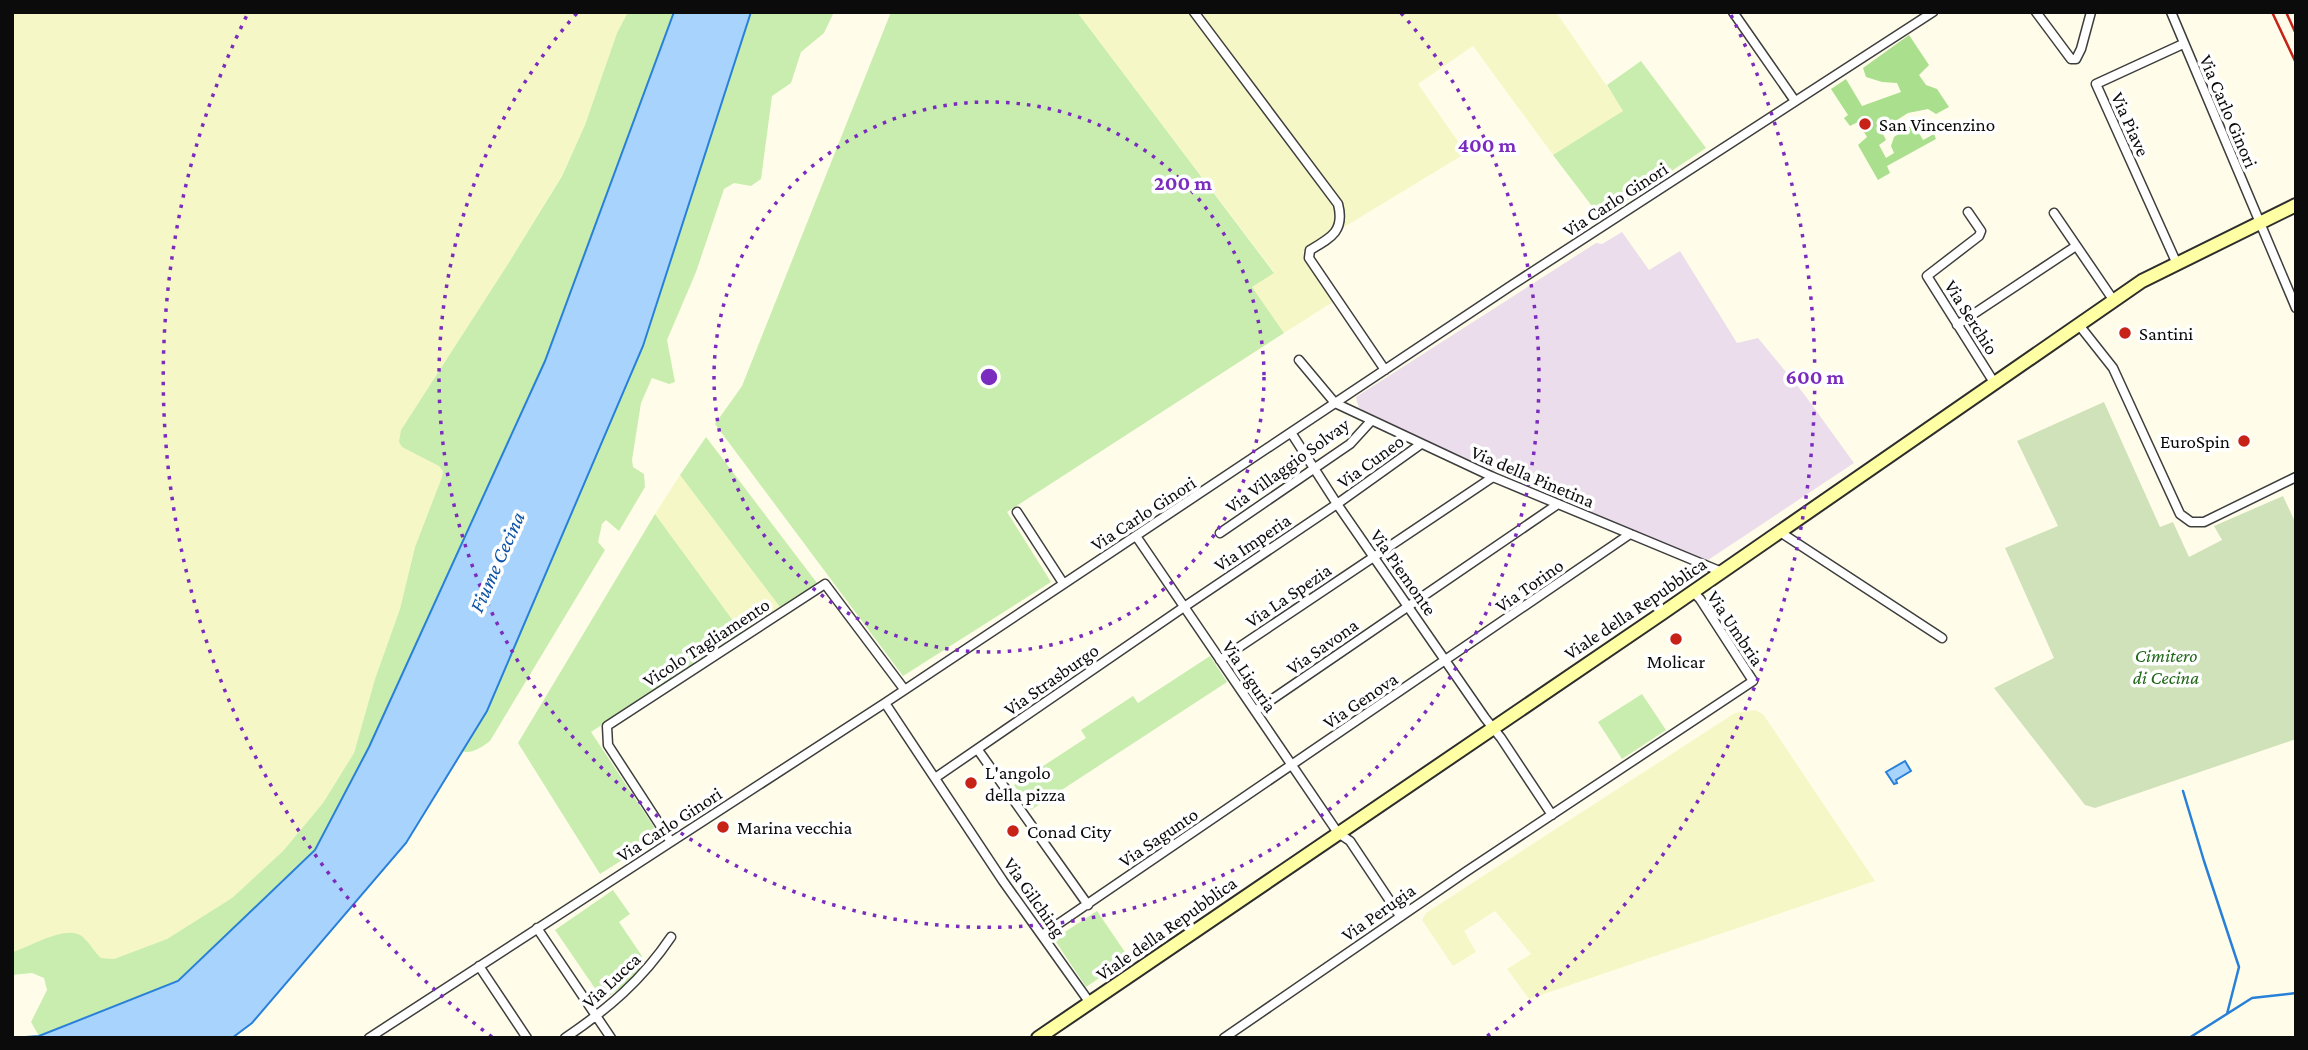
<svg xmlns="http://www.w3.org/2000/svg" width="2308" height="1050" viewBox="0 0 2308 1050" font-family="'Crimson Pro',serif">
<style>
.industrial{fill:#ebddeb}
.farmland{fill:#f6f7c6}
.green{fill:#c8edaf}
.forest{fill:#a9df8d}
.cemetery{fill:#d0e2b9}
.water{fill:#a8d3fc;stroke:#2880d9;stroke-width:2}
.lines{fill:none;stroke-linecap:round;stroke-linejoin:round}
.stream{stroke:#2880d9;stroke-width:2.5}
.street-casing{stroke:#3e3e3e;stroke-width:11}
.secondary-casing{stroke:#2d2d2d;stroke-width:16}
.street{stroke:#fff;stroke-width:8}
.secondary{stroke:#ffffa4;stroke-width:12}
.rail{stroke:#c62217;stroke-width:2.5}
.ring{fill:none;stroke:#7b2cbf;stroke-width:3.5;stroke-dasharray:3.5 7}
.poi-dot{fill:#c62217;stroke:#fff;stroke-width:2.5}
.labels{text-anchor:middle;stroke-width:7;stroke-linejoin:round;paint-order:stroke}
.street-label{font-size:19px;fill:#0b0b0b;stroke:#fff}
.poi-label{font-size:19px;fill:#0b0b0b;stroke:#fff;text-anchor:start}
.park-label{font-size:19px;font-style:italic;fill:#1e6716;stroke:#fff}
.water-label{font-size:21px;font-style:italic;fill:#0a51a6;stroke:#fff}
.centre{fill:#7b2cbf;stroke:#fff;stroke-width:3.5}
.ring-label{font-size:21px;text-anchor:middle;font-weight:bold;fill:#7b2cbf;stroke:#fff;stroke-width:7;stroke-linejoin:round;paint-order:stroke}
</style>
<rect width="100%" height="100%" fill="#fffde9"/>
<path class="industrial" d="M1622 232 1649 270 1680 251 1737 343 1758 338 1804 394 1854 463 1705 562 1433 444 1359 408 1357 402 1356 397 1596 243 1602 244Z"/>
<path class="farmland" d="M12 12H628L617 33 585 125 562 175 508 264 401 430 439 466 443 471 442 477 415 547 400 609 375 679 354 753 323 803 283 851 232 898 167 939 114 959 101 958 91 950 85 938 12 952Z
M1077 12H1556L1624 111 1553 155 1473 46 1418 84 1466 153 1303 252 1336 300 1284 333 1252 287 1274 272Z
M680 475 780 607 742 633 655 514Z
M1755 710 1763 714 1875 881 1529 999 1507 969 1531 954 1495 911 1464 931 1476 952 1453 966 1422 920 1426 913 1735 713Z"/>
<path class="green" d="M628 12H674L545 361 369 747 315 850 177 981 39 1036 31 1022 47 990 44 978 32 973 12 975V952C31 947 67 923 83 937 90 943 94 952 101 958L114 959 167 939 232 898 283 851 323 803 354 753 375 679 400 609 415 547 442 477 443 471 439 466 402 447 399 442 401 430 508 264 562 176 585 125 617 33Z
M751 12H834L824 33 801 52 791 83 772 96 761 179 751 186 734 183 724 189 696 272 667 340 675 382 669 384 652 378 641 403 632 460 633 467 644 474 645 487 619 531 606 520 602 524 598 542 605 550 490 741C482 747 471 755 461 751L487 711 643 346Z
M891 12H1077L1274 273 1252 287 1284 333 1007 512 1051 582 903 676 715 424 742 386Z
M1641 61 1706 148 1601 218 1553 155 1623 111 1607 85Z
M706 437 817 583 780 607 680 475Z
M655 514 742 633 591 732 660 836 600 874 518 743Z
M1210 656 1227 682 1031 810 1014 785 1086 738 1081 730 1133 696 1138 703Z
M1642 694 1666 730 1622 759 1598 722Z
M613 890 630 914 619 922 650 968 603 1000 555 930Z
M1097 911 1129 958 1086 987 1054 939Z"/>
<path class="forest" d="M1909 35 1929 65 1919 75 1926 85 1937 89 1949 107 1936 114 1928 109 1908 113 1881 130 1886 140 1879 145 1886 158 1894 153 1891 146 1894 137 1914 124 1923 140 1934 134 1936 139 1887 166 1890 173 1878 180 1858 145 1867 137 1858 122 1850 126 1844 118 1848 115 1831 89 1846 79 1862 106 1901 92 1897 83 1882 82 1866 77 1863 68Z"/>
<path class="cemetery" d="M2104 402 2160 527 2173 522 2189 557 2222 540 2214 526 2283 496 2296 524V739L2095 808 2085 805 1994 688 2054 658 2005 548 2058 526 2017 441Z"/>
<path class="water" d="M674 12H751L643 346 487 711 406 843 252 1023 232 1038H12L39 1036 178 981 315 850 369 747 545 361Z
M1905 761 1911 771 1896 780 1897 783 1894 784 1886 772Z"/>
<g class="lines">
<path class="stream" d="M2183 791 2204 861 2239 967 2227 1014
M2189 1038 2252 998 2296 993"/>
<g class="street-casing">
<path id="street" d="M1194 12 1338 204C1345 231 1331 238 1310 250L1309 258 1385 370
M1733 12 1795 101
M2036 12 2071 59H2076L2081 49 2091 12
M2171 12 2296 308
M1968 212 1981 231 1979 236 1927 276 1995 384
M2054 213 2114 301
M2177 264 2096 84 2183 44
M1957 325 2076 246
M2079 325 2113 368 2180 514 2191 522H2204L2296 477
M1299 360 1335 403 1493 477 1722 572
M1292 434 1337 504 1485 718 1501 738 1552 815
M1017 512 1063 583
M1780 532 1942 638
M1220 533 1350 444 1371 421
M1136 536 1338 833 1350 841 1400 916
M1220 660 1493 477
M885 703 1003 881 1090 1003
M1255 711 1558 504
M978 750 1088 905
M935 778 1184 607 1337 504 1421 444
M671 842 608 745 607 726 825 584 904 689
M537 928 611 1038
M1042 935 1630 534
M479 966 527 1038
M369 1038 885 703 1512 285 1933 12
M565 1038C608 1009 642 980 671 937
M1224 1038 1467 871 1753 681 1700 599 1693 592"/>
</g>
<g class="secondary-casing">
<path id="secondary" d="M1038 1038 1661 614 2142 281 2296 205"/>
</g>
<use href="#street" class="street"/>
<use href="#secondary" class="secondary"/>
<path class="rail" d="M2272 12 2296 63
M2286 12 2296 34"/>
</g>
<g class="ring">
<circle cx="989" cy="377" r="275"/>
<path d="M1401 13A550 550 0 1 1 577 13"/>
<path d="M492 1037A826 826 0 0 1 247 15M1731 15A826 826 0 0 1 1486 1037"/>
</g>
<g class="poi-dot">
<circle cx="1865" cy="124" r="7"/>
<circle cx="2125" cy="333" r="7"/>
<circle cx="2244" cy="441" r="7"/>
<circle cx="1676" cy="639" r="7"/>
<circle cx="971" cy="783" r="7"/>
<circle cx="723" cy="827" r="7"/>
<circle cx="1013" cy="831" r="7"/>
</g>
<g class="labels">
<g class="street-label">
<text transform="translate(2229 111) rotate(67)" y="7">Via Carlo Ginori</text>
<text transform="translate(2131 124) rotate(66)" y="7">Via Piave</text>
<text transform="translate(1615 199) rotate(-33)" y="7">Via Carlo Ginori</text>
<text transform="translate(1972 317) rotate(58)" y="7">Via Serchio</text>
<text transform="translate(1370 461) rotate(-36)" y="7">Via Cuneo</text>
<text transform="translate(1287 465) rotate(-36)" y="7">Via Villaggio Solvay</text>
<text transform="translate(1533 476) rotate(23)" y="7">Via della Pinetina</text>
<text transform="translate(1143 513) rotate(-33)" y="7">Via Carlo Ginori</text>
<text transform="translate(1252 542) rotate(-34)" y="7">Via Imperia</text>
<text transform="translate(1404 572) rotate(55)" y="7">Via Piemonte</text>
<text transform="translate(1529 585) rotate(-35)" y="7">Via Torino</text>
<text transform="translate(1288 595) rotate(-34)" y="7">Via La Spezia</text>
<text transform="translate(1635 608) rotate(-34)" y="7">Viale della Repubblica</text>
<text transform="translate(1736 628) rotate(56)" y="7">Via Umbria</text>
<text transform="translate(706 642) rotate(-33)" y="7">Vicolo Tagliamento</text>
<text transform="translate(1322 646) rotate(-35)" y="7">Via Savona</text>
<text transform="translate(1250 676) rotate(56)" y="7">Via Liguria</text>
<text transform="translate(1051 679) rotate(-35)" y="7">Via Strasburgo</text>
<text transform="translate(1360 700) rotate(-34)" y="7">Via Genova</text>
<text transform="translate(669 824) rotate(-33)" y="7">Via Carlo Ginori</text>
<text transform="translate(1158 837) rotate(-34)" y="7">Via Sagunto</text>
<text transform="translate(1035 897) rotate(55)" y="7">Via Gilching</text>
<text transform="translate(1378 912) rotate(-35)" y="7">Via Perugia</text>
<text transform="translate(1166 928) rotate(-35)" y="7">Viale della Repubblica</text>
<text transform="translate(611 980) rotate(-43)" y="7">Via Lucca</text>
</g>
<g class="poi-label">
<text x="1879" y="131">San Vincenzino</text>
<text x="2139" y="340">Santini</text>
<text x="2230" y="448" text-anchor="end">EuroSpin</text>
<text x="1676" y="668" text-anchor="middle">Molicar</text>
<text x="985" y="779">L'angolo<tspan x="985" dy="22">della pizza</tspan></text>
<text x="737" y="834">Marina vecchia</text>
<text x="1027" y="838">Conad City</text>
</g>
<g class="park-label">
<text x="2166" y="662">Cimitero<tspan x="2166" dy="22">di Cecina</tspan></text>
</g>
<g class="water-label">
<text transform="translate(497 562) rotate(-66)" y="7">Fiume Cecina</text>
</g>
</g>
<circle cx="989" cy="377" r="10" class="centre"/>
<g class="ring-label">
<text x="1487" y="152">400 m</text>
<text x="1183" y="190">200 m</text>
<text x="1815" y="384">600 m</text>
</g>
<rect width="2308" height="1050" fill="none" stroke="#0b0b0b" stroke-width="28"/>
</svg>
